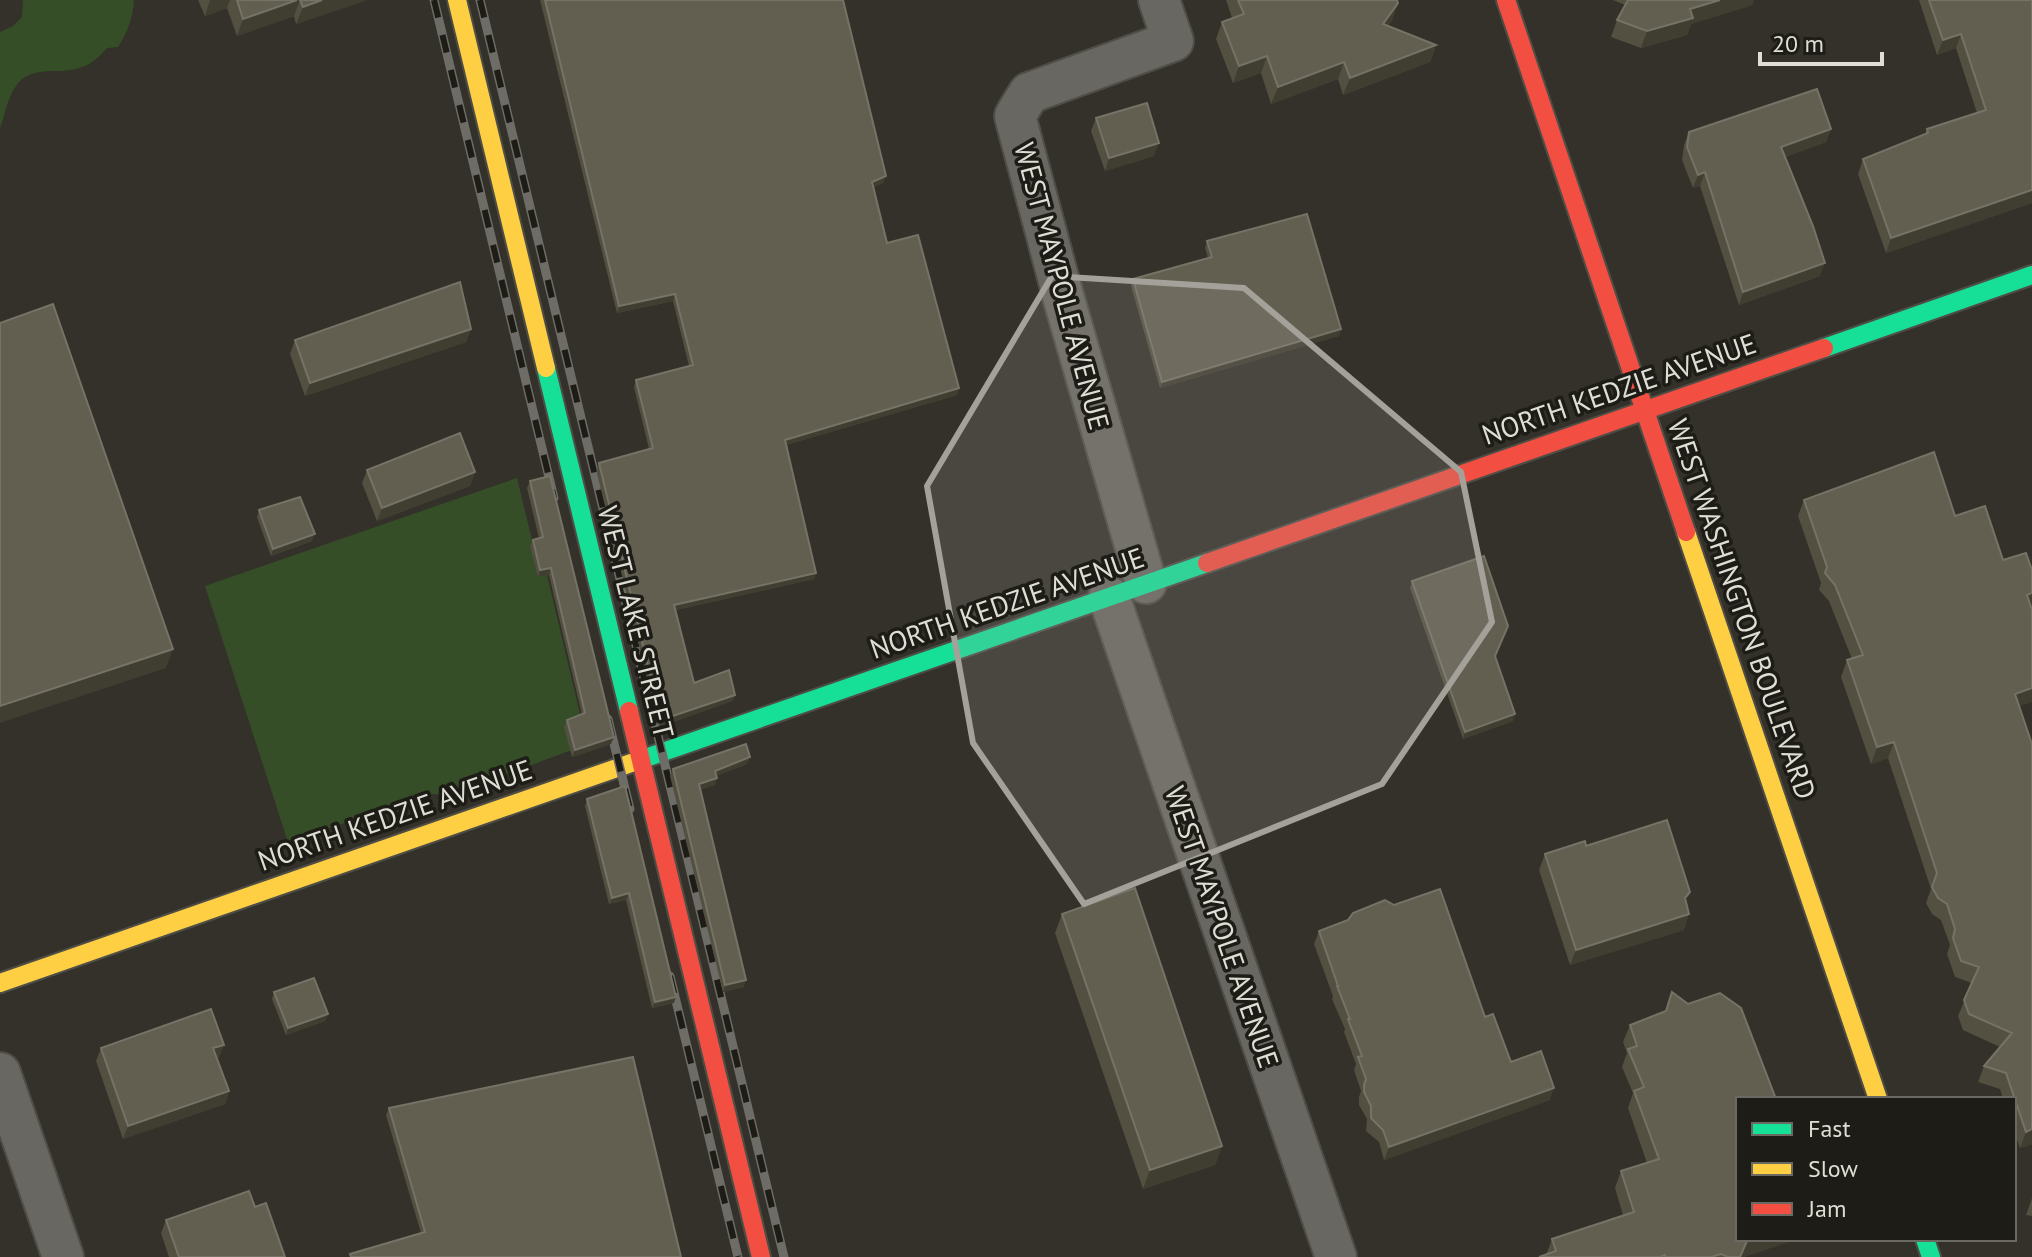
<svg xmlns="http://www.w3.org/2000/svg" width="2032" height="1257" viewBox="0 0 2032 1257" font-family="'PT Sans',sans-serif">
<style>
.green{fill:#364e27}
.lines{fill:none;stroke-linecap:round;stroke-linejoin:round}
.street-casing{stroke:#4e4d46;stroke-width:44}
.fast-casing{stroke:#4e4d46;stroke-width:22}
.slow-casing{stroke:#4e4d46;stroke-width:22}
.jam-casing{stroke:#4e4d46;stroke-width:22}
.street{stroke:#696761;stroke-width:40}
.fast{stroke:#16e098;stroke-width:18}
.slow{stroke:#ffcf43;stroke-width:18}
.jam{stroke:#f24e42;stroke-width:18}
.rail-casing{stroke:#6d6c66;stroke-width:9}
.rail{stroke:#1d1c16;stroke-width:6;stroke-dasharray:18;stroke-linecap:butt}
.wall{fill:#535041}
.shaded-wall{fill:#403d31}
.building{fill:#625f51;stroke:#757366;stroke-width:2}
.marked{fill:#a3a199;fill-opacity:0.2;stroke:#a3a199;stroke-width:6;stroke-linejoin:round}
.labels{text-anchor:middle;stroke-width:7;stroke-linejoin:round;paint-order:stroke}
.street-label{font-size:28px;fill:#dfded5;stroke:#1d1c16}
</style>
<rect width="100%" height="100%" fill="#33312a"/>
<path class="green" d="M23 0H133L134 2C132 19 128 32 118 47L107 48C97 60 85 69 69 70 50 73 29 67 16 86 8 97 5 114 0 128V32L13 26 22 17Z
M517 478 533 544 541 550 586 739 577 748 451 795 431 794 288 842 205 586Z"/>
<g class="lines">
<g class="street-casing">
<path id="street" d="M1146 583 1063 296 1015 116 1029 93 1173 41 1159 0
M1109 597 1336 1257
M0 1073 63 1257"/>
</g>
<g class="fast-casing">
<path id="fast" d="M1824 348 2032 275
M546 368 629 711
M637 761 1207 563
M1925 1239 1931 1257"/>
</g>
<g class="slow-casing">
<path id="slow" d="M457 0 546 368
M1686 532 1878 1099
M0 983 637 761"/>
</g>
<g class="jam-casing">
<path id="jam" d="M1506 0 1686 532
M1207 563 1824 348
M629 711 761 1257"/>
</g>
<use href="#street" class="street"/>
<use href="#fast" class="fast"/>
<use href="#slow" class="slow"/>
<use href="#jam" class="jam"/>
<g class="rail-casing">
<path id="rail" d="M434 0 554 498
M480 0 784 1257
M608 719 630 809
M670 976 738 1257"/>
</g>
<use href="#rail" class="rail"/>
</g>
<path class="wall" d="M198 0H367L296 24 294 16 237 36 227 8 205 16Z
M540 0H843L883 183 874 187 887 243 959 388 957 395 786 445 816 573 814 579 676 610 694 683 735 695 732 701 659 727 596 469 599 463 649 449 634 387 636 380 689 366 673 301 617 313Z
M1226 0H1397L1398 3 1392 20 1388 26 1436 45 1430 62 1343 95 1338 79 1271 104 1261 73 1233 83 1216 39 1222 22 1232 18Z
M1613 0H1754L1752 5 1691 24 1687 35 1641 48 1611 37 1617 20 1625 5Z
M1919 0H2032V203L1886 253 1858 174 1863 159 1925 134 1927 129 1977 113 1956 48 1937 55Z
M1096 118 1154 156 1105 171 1091 131Z
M1831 129 1826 142 1785 157 1820 276 1739 305 1700 186 1693 188 1682 160 1684 145 1689 132Z
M1207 241 1341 329 1339 336 1160 388 1131 286 1133 279 1208 258 1205 248Z
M471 329 466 342 305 396 290 354 295 340Z
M367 470 475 472 470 486 377 521 362 483Z
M530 481 611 744 572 757 564 727 567 720 582 715 549 575 538 577 530 546 533 540 539 538 527 488Z
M1804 500 1955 516 2003 560 2031 607 2019 707 2032 744V1144L2020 1148 2014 1131V1099H2003L2000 1089 1978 1082 1984 1066 2000 1047 1963 1030 1958 1016 1972 983 1955 977 1947 954 1950 945 1941 920 1932 914 1926 903 1931 889 1888 758 1871 764 1841 677 1847 660 1852 659 1829 601 1819 590 1821 583 1798 516Z
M259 510 312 541 271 556 257 517Z
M1412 581 1495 657 1513 721 1463 739 1410 588Z
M747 764 716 776 715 785 700 789 744 987 723 992 670 776 673 769Z
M625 786 674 1003 652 1008 626 900 609 904 585 806 587 799Z
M1586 846 1684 930 1570 965 1539 870 1545 854Z
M1062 914 1222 1146 1215 1165 1143 1189 1055 933Z
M1319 931 1485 1017 1511 1062 1550 1100 1384 1160 1379 1142 1366 1131 1367 1119 1359 1105V1097L1361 1091 1354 1070 1356 1064 1344 1032 1345 1029 1332 999 1333 996 1314 944Z
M274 992 328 1014 325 1021 286 1035 272 999Z
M1630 1025 1738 1099 1745 1257H1539L1546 1255 1552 1239 1623 1215 1615 1188 1621 1171 1647 1163 1628 1108 1633 1093 1622 1067 1627 1053 1623 1042Z
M101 1048 219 1058H217L229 1091 225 1104 123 1139 96 1061Z
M389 1108 681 1257 421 1233 386 1115Z
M2032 1198V1216L2026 1215Z
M255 1207 285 1257H169L161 1233 166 1220Z"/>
<path class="shaded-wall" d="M210 0H230L227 8 205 16Z
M297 0H300L294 16 237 36 243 19Z
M322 0H367L296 24 303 7Z
M1720 0H1754L1752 5 1691 24 1687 35 1641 48 1647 31 1690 9Z
M1398 3 1392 20 1377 41 1383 24Z
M1961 34 1956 48 1937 55 1943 40Z
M1436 45 1430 62 1343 95 1350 78Z
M1267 56 1261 73 1233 83 1239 66Z
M1344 62 1338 79 1271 104 1278 87Z
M1831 129 1826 142 1776 160 1781 147Z
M1159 143 1154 156 1105 171 1109 158Z
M1705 172 1700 186 1693 188 1698 175Z
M886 176 883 183 870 189 872 182Z
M2032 190V203L1886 253 1891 238Z
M1825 263 1820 276 1739 305 1743 292Z
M675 294 673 301 617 313 619 306Z
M471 329 466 342 305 396 310 383Z
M1341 329 1339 336 1160 388 1162 382Z
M959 388 957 395 783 446 785 440Z
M475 472 470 486 377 521 382 508Z
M315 534 312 541 271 556 273 549Z
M551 568 549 575 538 577 540 570Z
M816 573 814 579 672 611 674 605Z
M2032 593V607L2021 611 2027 595Z
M173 649 166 668 0 723V706Z
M2032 688V702L2009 710 2015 694Z
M735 695 732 701 659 727 661 720Z
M1515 714 1513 721 1463 739 1465 732Z
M614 737 611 744 572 757 575 750Z
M1894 742 1888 758 1871 764 1877 747Z
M750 757 747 764 713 777 715 771Z
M717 778 715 785 697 791 699 784Z
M629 893 626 900 609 904 612 898Z
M1689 914 1684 930 1570 965 1576 950Z
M746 980 744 987 723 992 725 985Z
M676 997 674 1003 652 1008 655 1002Z
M328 1014 325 1021 286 1035 288 1028Z
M224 1045 219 1058 209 1061 213 1048Z
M1554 1088 1550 1100 1384 1160 1389 1147Z
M229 1091 225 1104 123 1139 128 1126Z
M2032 1129V1144L2020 1148 2026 1132Z
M1222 1146 1215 1165 1143 1189 1150 1170Z
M1754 1239H1798L1745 1257H1740L1747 1241Z"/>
<path class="building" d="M237 0H297L243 19Z
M300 0H322L303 7Z
M545 0H843L886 176 872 182 887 243 918 235 959 388 785 440 816 573 674 605 694 683 729 670 735 695 661 720 599 463 653 448 636 380 693 365 675 294 619 306Z
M1238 0H1397L1398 3 1383 24 1436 45 1350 78 1344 62 1278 87 1267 56 1239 66 1222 22 1244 14Z
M1628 0H1720L1690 9 1693 18 1647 31 1617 20Z
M1929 0H2032V190L1891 238 1863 159 1928 133 1927 129 1986 110 1961 34 1943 40Z
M1817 89 1831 129 1781 147 1813 226 1825 263 1743 292 1705 172 1698 175 1687 147 1689 132Z
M1147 103 1159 143 1109 158 1096 118Z
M1307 214 1341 329 1162 382 1133 279 1212 257 1207 241Z
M460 282 471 329 310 383 295 340Z
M53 304 173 649 0 706V323Z
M460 433 475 472 382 508 367 470Z
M1934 452 1955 516 1985 506 2003 560 2026 553 2032 570V593L2027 595 2032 610V688L2015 694 2032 744V1129L2026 1132 2006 1073 1984 1066 2012 1033 1969 1014 1964 1000 1979 967 1961 961 1953 938 1955 929 1947 904 1938 898 1932 887 1937 873 1894 742 1877 747 1847 660 1863 655 1835 585 1825 573 1827 567 1804 500Z
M550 476 614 737 575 750 567 720 585 713 551 568 540 570 533 540 543 537 530 481Z
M300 497 315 534 273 549 259 510Z
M1484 556 1508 626 1495 656 1515 714 1465 732 1412 581Z
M746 744 750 757 715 771 717 778 699 784 746 980 725 985 673 769Z
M625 786 676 997 655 1002 629 893 612 898 587 799Z
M1667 820 1690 892 1685 898 1689 914 1576 950 1545 854 1585 841 1586 846Z
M1135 888 1222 1146 1150 1170 1062 914Z
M1440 889 1485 1017 1493 1014 1511 1062 1541 1051 1554 1088 1389 1147 1383 1130 1371 1118V1106L1364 1092V1085L1366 1079 1358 1057 1362 1056 1348 1019H1350L1337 986H1338L1319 931 1348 920 1353 913 1385 900 1394 905Z
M314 978 328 1014 288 1028 274 992Z
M1672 992 1688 1004 1720 993 1741 1008 1776 1099H1738V1239H1754L1747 1241 1740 1257H1728L1721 1254 1711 1257H1665V1255L1660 1257H1539L1556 1251 1552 1239 1634 1212 1621 1171 1659 1159 1634 1091 1644 1087 1628 1049 1637 1046 1630 1025 1666 1011Z
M211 1009 224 1045 213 1048 229 1091 128 1126 101 1048Z
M633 1057 681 1257H351L350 1254 425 1232 389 1108Z
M249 1191 255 1207 266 1203 285 1257H179L166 1220Z"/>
<path class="marked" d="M1052 276 1244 288 1461 472 1492 622 1382 784 1084 904 973 743 927 486Z"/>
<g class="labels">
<g class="street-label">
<text transform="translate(1062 286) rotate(75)" y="10">WEST MAYPOLE AVENUE</text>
<text transform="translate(1619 389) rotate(-19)" y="10">NORTH KEDZIE AVENUE</text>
<text transform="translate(1007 603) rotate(-19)" y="10">NORTH KEDZIE AVENUE</text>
<text transform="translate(1742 609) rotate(71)" y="10">WEST WASHINGTON BOULEVARD</text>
<text transform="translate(636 622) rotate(76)" y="10">WEST LAKE STREET</text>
<text transform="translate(395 815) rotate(-19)" y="10">NORTH KEDZIE AVENUE</text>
<text transform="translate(1222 927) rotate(71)" y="10">WEST MAYPOLE AVENUE</text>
</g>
</g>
<rect x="1736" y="1097" width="280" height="144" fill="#1d1c16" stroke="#6b6a62" stroke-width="2"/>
<rect x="1752" y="1123" width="40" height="12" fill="#16e098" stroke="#6b6a62" stroke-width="2"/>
<text x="1808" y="1137" font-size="24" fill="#dfded5">Fast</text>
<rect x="1752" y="1163" width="40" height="12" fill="#ffcf43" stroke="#6b6a62" stroke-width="2"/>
<text x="1808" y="1177" font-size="24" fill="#dfded5">Slow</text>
<rect x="1752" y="1203" width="40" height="12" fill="#f24e42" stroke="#6b6a62" stroke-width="2"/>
<text x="1808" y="1217" font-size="24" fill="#dfded5">Jam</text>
<path d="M1760 52v12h122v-12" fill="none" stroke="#dfded5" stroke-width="4"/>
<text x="1772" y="52" font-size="24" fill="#dfded5" stroke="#1d1c16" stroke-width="6" paint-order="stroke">20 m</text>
</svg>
